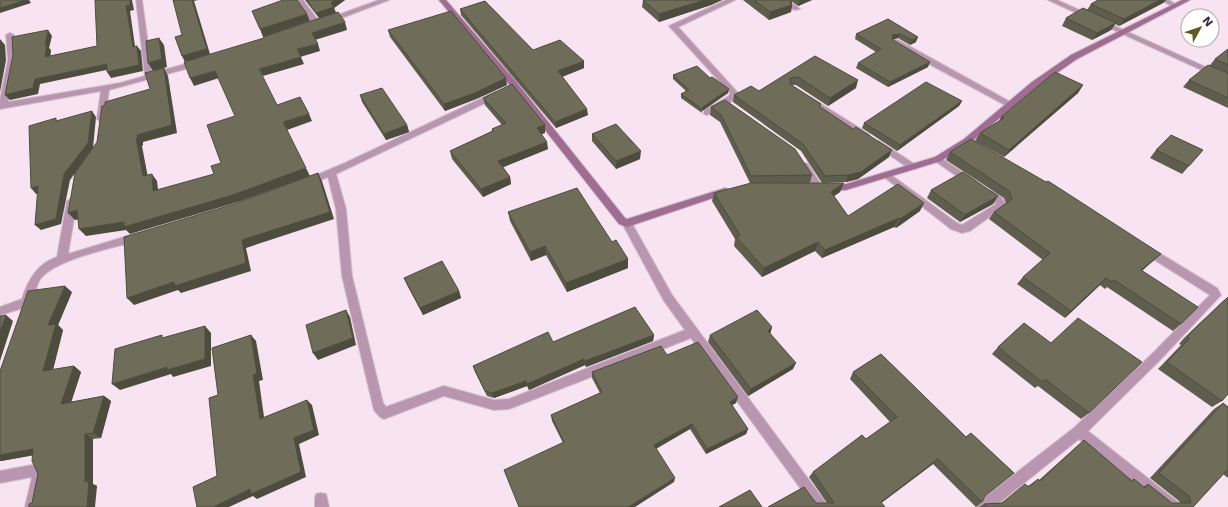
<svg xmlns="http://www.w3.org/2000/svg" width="1228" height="507" viewBox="0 0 1228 507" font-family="'DejaVu Sans',sans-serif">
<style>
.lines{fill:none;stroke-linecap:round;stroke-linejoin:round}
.street-casing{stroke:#d0becb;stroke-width:2}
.secondary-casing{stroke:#d0becb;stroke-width:2}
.street{fill:#b996af;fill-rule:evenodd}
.secondary{fill:#9f6d92;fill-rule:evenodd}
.wall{fill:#5f5d4d}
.shaded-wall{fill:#4e4c3e}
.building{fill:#6f6c59;stroke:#4e4c3e}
</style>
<rect width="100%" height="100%" fill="#f7e3f1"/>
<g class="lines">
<g class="street-casing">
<path id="street" d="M136 0H142L152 73 197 61H200V65L109 90 105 119 101 122 97 119 101 91 0 109V100L8 60 6 35 10 33 14 35 16 60 8 102 120 83 145 76Z
M297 0H303L321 24 320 26H314Z
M379 0H389L331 22 324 20Z
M726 0H735L678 27 738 93 736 99 707 115 704 114V110L729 96 730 93 669 26Z
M781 0H788L800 9 794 10Z
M1048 0H1057L1228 77V82Z
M1161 0H1169L1178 6 1173 7Z
M892 40H898L1014 104 1010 107 1007 106 892 44Z
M495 92 498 93V97L336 174 346 209 352 276 383 403 386 407 444 386 494 400 509 399 685 330 664 301 622 223 627 219 630 220 672 295 829 507H814L691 338 509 409 494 410 444 396 384 419 380 417 374 410 342 276 336 209 328 177 308 185 303 182 305 180 345 163Z
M810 97 869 134 870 136 869 138H863L807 102V98Z
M879 141 916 165 917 167 916 169H910L876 146 875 144 876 142Z
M938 156 974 180 976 182 974 184H968L935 161 934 159 935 157Z
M805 163 808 164 822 186 824 188 822 190H816L801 166Z
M887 172 957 223 962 225 996 204 981 192 983 190C991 187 1004 197 1006 205L970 231 962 233 951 229 884 177 882 175Z
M72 198 77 201 68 254 137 233 140 234 142 237 140 240C115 248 58 258 41 278 35 286 35 299 30 306L0 315V307L22 299C28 280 37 264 57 257L67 201Z
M1146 245 1217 288 1221 295 1160 360 1088 431 1178 502 1180 507H1163L1079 439 994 507H977L979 502 1075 427 1152 354 1210 295 1142 252 1141 249 1142 246Z
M32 465 40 467 45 479 39 507H25L32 477 0 483V471Z
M321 493 326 494 329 507H315V499L316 494Z"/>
</g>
<g class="secondary-casing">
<path id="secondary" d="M439 0H446L518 84 625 218 627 219 725 188 728 189 730 191 728 193 627 227 619 224 512 88Z
M1182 0H1190L1077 59 1038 86 970 143 941 161 846 190 829 191 824 188 829 185 846 184 935 157 964 139 1032 82 1071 55Z"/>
</g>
<use href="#street" class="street"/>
<use href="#secondary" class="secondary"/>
</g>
<path class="wall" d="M305 0H345L334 8 336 13 319 18Z
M643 0H722L711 5 659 22 642 7Z
M743 0H790L792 4 791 12 769 20Z
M790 0H812L798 6Z
M1098 0H1166L1163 3 1119 26 1115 24 1111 30 1092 40 1062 26 1066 18 1087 10 1091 4Z
M460 9 533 50 584 68 562 77 588 115 556 128 461 15Z
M888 19 916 42 910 45 898 38 893 40 928 67 888 87 856 68 858 63 876 52 855 39 856 34Z
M388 30 507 85 476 99 445 111 390 37Z
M1228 49V108L1183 87 1189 80 1210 65 1215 59Z
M815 56 856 88 828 106 796 85H791L821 104 820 107 889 157 858 179 846 182 822 183 801 151 733 102 734 95 759 91Z
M673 75 728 93 702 111V113L681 98V94L686 91 673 79Z
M1083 85 1078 93 1004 157 975 141 980 133 999 121 1001 117Z
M360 95 407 125 409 132 386 140 362 102Z
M483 98 545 125V133L541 134 548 149 503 167 510 177 511 184 483 197 452 159 450 151 492 131V129L502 125 485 105Z
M962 101 959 106 897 151 862 128 864 123Z
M711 107 812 175 810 183H750L720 122 710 115Z
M592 134 640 159 616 169 592 141Z
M1156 150H1203L1182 174 1150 158Z
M950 152 1161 254 1153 261 1142 271 1181 324 1173 331 1107 287 1105 289 1100 285 1065 318 1017 284 1023 277 1043 260 989 219 994 212 1006 203 1004 198 946 160Z
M931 190 993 204 960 222 927 198Z
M840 192 834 196 848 216 920 211 896 228 894 227 822 258 815 251 762 277 734 246 735 239 712 201 714 193Z
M508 212 612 242 628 259V268L567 292 546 255 531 261 510 221Z
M404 278 459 291 461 298 423 315 407 285Z
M72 292 58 325 63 330 53 370 74 366 81 372 71 402 104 396 111 401 101 438 93 439V484L97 486 32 503 38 474 33 455 1 461H0V371Z
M1228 297 1222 401 1212 407 1158 369 1181 345 1179 344 1184 338 1222 302Z
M1024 323 1089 413 1081 419 1038 386 1035 388 992 354 998 347Z
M772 327 770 334 793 369 748 396 708 342 710 335Z
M654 335 653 341 586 367 585 365 529 390 527 386 494 398 487 396 475 372 473 366 553 342Z
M881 354 966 437 971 433 1014 473 984 496 982 502 976 507 933 464 881 503 885 507H768L804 487 816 503H827L809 477 813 472 862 435 866 439 890 422 850 379 853 372Z
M667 355 736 403 732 405 748 429 746 434 706 454 690 429 656 449 674 482 563 443 552 421 551 415 600 393 592 378V372Z
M1223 403 1228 407V478L1223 474 1193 507H979L984 504 1001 503 1028 486 1038 479 1039 480 1077 446 1084 440 1131 480 1134 479 1143 487 1148 484 1172 503H1180L1179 501 1150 478 1214 409Z"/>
<path class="shaded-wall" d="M25 0H29L31 3 0 13V8Z
M130 0H132L134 10 130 11 136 53 133 47 126 6Z
M192 0H198L194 1 210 54 185 62 182 56Z
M335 0H345L334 8 336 13 319 18 316 13Z
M705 0H722L711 5 659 22V14Z
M800 0H812L798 6Z
M1160 0H1166L1163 3 1119 26 1124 19Z
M792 2 791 5H792L791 12 769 20 770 12Z
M307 14 310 21 263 37 260 29Z
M345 22 347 30 315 40 312 33Z
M1116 23 1111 30 1092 40 1097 33Z
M48 30 52 36 49 48 51 50 50 62 45 57V45Z
M900 34 898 38 890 40 892 35Z
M918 37 916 42 910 45 912 40Z
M159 38 164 45 167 67 153 71 148 63Z
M0 39 5 45 6 60 0 92Z
M318 44 320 51 300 57 297 49Z
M137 46 141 51 143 71 111 78 107 72Z
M301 57 304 64 263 76 259 69Z
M584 61V68L559 78 558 71Z
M930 62 928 67 888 87 890 82Z
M107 64 111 69 40 84 38 94 10 100 5 95 35 79Z
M164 68 168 76 177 133 143 142V145L142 146 149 183 143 176 136 138Z
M215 71 219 78 194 86 190 78Z
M506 78 507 85 476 99 445 111 444 104Z
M858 80 856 88 828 106 830 98Z
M1083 85 1078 93 1004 157 1009 150Z
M729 89 728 93 702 111 703 107Z
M962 101 959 106 897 151 900 145Z
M587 109 588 115 556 128 555 122Z
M92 111 96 117 93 148 70 180 61 224 41 230 35 225 64 174Z
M309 114 312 121 287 130 283 122Z
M407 125 409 132 386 140 384 134Z
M545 125V133L537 136V128Z
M547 142 548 149 499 169 498 161Z
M892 150 889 157 858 179 846 182 848 175Z
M641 151 640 159 616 169V161Z
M306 168 310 176 238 202 130 234 126 230 86 236 79 229Z
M318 173 322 181 334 219 246 248 251 271 181 293 178 290 134 305 127 298 242 240Z
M152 174 157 181 159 198 153 191Z
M510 177 511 184 483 197 481 189Z
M844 183 840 192 828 200 831 192Z
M38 186 43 192 36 194 31 188Z
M998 196 993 204 960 222 965 215Z
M924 203 920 211 896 228 900 219Z
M77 210 84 218 75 220 68 213Z
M899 218 894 227 822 258 825 250Z
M818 242 815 251 762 277 764 268Z
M545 246 546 255 531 261 530 252Z
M1161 254 1153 261 1133 278 1141 270Z
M628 259V268L567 292 566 283Z
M1106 278 1100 285 1065 318 1071 311Z
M65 286 72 292 58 325 63 330 51 377 43 371 48 325Z
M459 291 461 298 423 315 420 308Z
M346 310 350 317 356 345 318 360 313 353Z
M6 315 13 321 0 361V332Z
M205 326 211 333V366L173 377 171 374 120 390 112 384 167 367Z
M772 327 770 334 768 331Z
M251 335 256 341 263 380 259 381 265 424 260 419 253 375Z
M654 335 653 341 586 367 585 361Z
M584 359 585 365 529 390 527 384Z
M796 363 793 369 748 396 751 389Z
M74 366 81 372 69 409 61 404Z
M526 381 527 386 494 398 492 393Z
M104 396 111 401 101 438 93 433Z
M738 397 736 403 728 407 730 402Z
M307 400 312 405 319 435 299 444 306 477 257 499 253 496 229 507H213L250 489 294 438Z
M692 424 690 429 653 450 654 445Z
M748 429 746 434 706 454 707 449Z
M85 434 93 439V484L97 486 95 507H87L85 482Z
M33 449 41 454 1 461H0V455Z
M938 459 933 464 876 507 881 502Z
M675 478 674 482 635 507H628Z"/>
<path class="building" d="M2 0H25L0 8V1Z
M95 0H130V5L126 6 133 47 137 46 139 65 107 72V64L35 79 33 88 5 95 13 55 12 37 48 30 45 45H47L45 57 97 46Z
M173 0H192L207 49 182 56 175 37 182 35Z
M283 0H297L307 14 260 29 252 11Z
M307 0H335L331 3 334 7 316 13Z
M643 0H705L659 14Z
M754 0H790L792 2 790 3 792 5 770 12Z
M1098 0H1160L1124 19 1091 4Z
M485 1 533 50 560 40 584 61 558 71 587 109 555 122 460 9Z
M1083 8 1116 23 1097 33 1066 18Z
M451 11 506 78 475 93 444 104 388 30Z
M338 12 345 22 312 33 318 44 297 49 301 57 259 69 277 105 300 97 309 114 283 122 306 168 233 195 124 227V222L79 229 77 210 68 213 75 173 97 142 102 106 105 105V102L150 89 145 73 164 68 172 125 137 135 138 138H136L143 176 152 174 153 191 214 174 211 166 221 163 207 125 235 116 215 71 190 78 184 62 264 38 263 37Z
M888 19 918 37 912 40 900 34 892 35 893 40 930 62 890 82 858 63 881 49 856 34Z
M159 38 162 59 148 63 146 41Z
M1228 49V65L1215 59Z
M815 56 858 80 830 98 798 77 790 78V84L821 104 819 106 853 129 856 127 892 150 861 172 848 175 825 176 803 144 734 95 751 86 759 91Z
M1208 65 1228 73V98L1189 80Z
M697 66 710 78 712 77 729 89 703 107 702 109 681 94 689 90 673 75Z
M1055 72 1083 85 1009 150 980 133 1004 118 1001 117Z
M926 82 962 101 900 145 864 123Z
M512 84 545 125 537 128 547 142 498 161 510 177 481 189 450 151 493 131 492 129 506 123 483 98Z
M382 88 407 125 384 134 360 95Z
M725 100 795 149 812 175 751 176 721 115 711 107Z
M92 111 88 143 64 174 56 219 35 225 38 186 31 188 29 126 56 118V121Z
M616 124 641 151 616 161 592 134Z
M1171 135 1203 150 1189 166 1156 150Z
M971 139 1046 182 1048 181 1059 188 1161 254 1141 270 1198 307 1181 324 1114 280 1112 282 1106 278 1071 311 1023 277 1050 253 994 212 1012 199 1009 191 950 152Z
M963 172 998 196 965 215 931 190Z
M318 173 330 212 242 240 246 263 175 286 174 282 127 298 124 237 234 204Z
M751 183H844L831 192 848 216 898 184 924 203 900 219 899 218 825 250 818 242 764 268 736 237 740 235 714 193Z
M577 188 612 242 616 240 628 259 566 283 545 246 530 252 508 212Z
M442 261 459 291 420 308 404 278Z
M65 286 48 325 56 324 43 371 74 366 61 404 104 396 93 433 85 434V482L89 481 87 507H29V504L32 503 38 474 32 461 33 449 0 455V371L28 291Z
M1228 297V394L1222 401 1167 362 1190 338 1187 337 1192 331Z
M635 307 654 335 585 361 584 359 527 384 526 381 492 393 485 391 473 366 548 332 553 342Z
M346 310 353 338 313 353 306 325Z
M757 310 772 327 768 331 796 363 751 389 710 335Z
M6 315 0 332V316Z
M1078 318 1142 362 1089 413 1045 379 1042 382 998 347 1024 323 1051 343Z
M205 326V359L167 370V367L112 384 115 349 162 335V338Z
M251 335 257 374 253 375 260 419 307 400 314 430 294 438 301 472 251 494 250 489 213 507H197L193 487 217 476 209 398 218 395 212 348Z
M698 342 738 397 730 402 748 429 707 449 692 424 654 445 675 478 628 507H519L504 470 564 442 551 415 602 392 592 372 661 346 667 355Z
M881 354 966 437 971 433 1014 473 985 496 982 502 938 459 881 502 885 507H768L804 487 816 503H834L813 472 862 435 866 439 897 417 853 372Z
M1223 403 1228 407V469L1193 507H987L984 504 1002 503 1025 484 1029 487 1038 479 1040 481 1084 440 1132 481 1134 479 1145 488 1148 484 1172 503H1191L1189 496 1159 473Z
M750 490 762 507H719Z"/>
<g transform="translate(1200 28) rotate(50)"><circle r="19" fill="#ffffff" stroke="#aeabad"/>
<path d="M0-3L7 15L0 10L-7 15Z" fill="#625a26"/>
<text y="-6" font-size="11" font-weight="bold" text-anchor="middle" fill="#342c32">N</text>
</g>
</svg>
